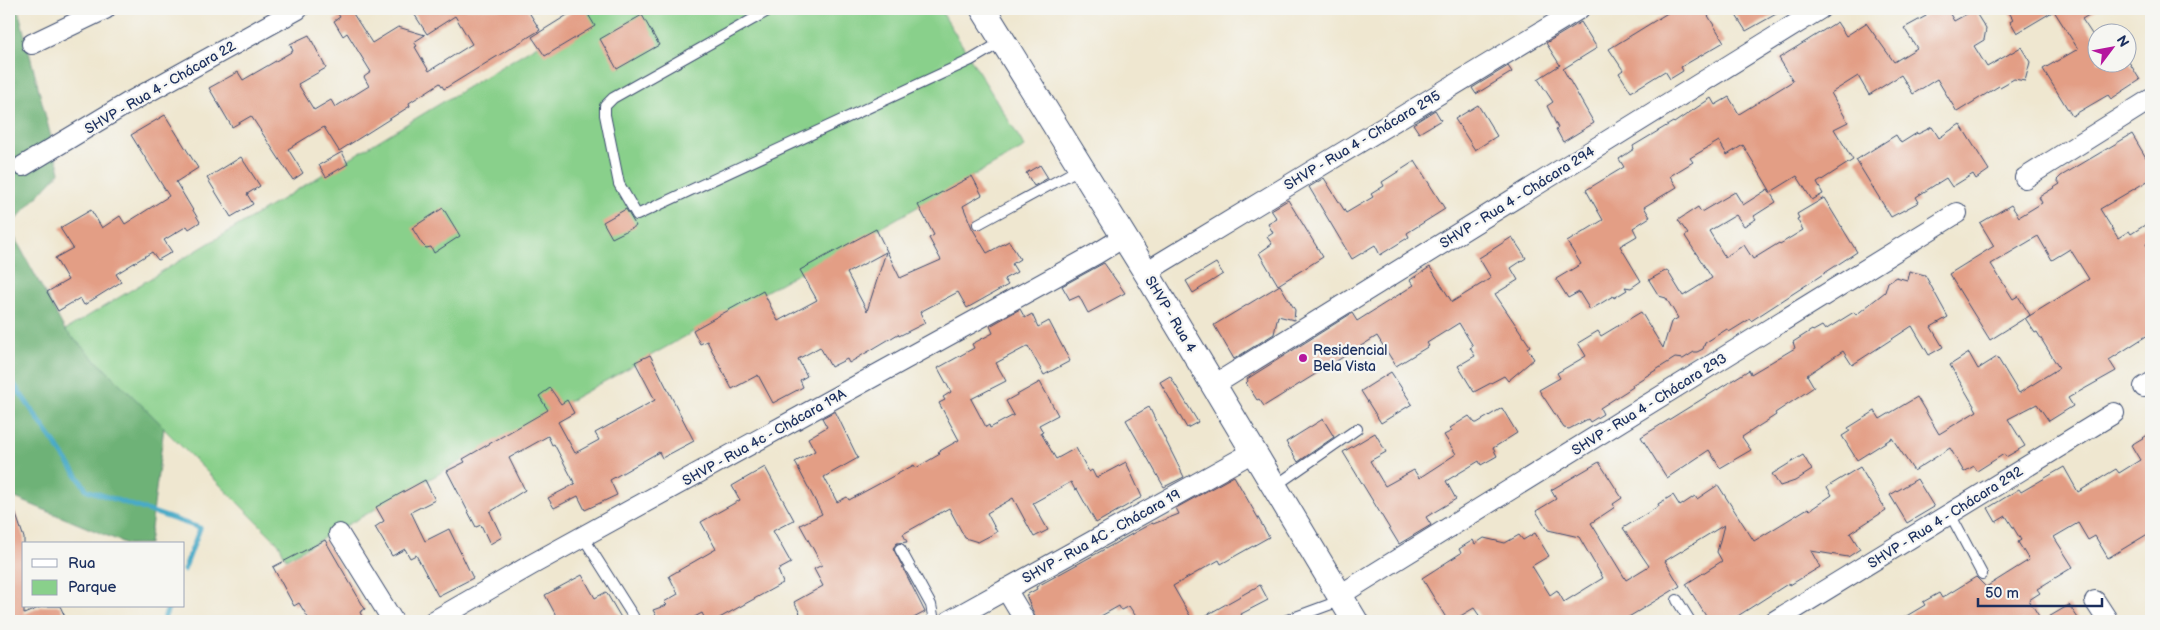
<svg xmlns="http://www.w3.org/2000/svg" width="2160" height="630" viewBox="0 0 2160 630" font-family="'Balsamiq Sans',sans-serif">
<style>
.green{fill:#89d08b;stroke:#528074}
.forest{fill:#6eb277;stroke:#44706a}
.lines{fill:none;stroke-linecap:round;stroke-linejoin:round}
.stream{stroke:#48aac7;stroke-width:5}
.building{fill:#e39e85;fill-rule:evenodd}
.service-casing{stroke:#3b4b6f;stroke-width:12}
.minor-casing{stroke:#3b4b6f;stroke-width:22}
.tertiary-casing{stroke:#3b4b6f;stroke-width:27}
.service{stroke:#fff;stroke-width:10}
.minor{stroke:#fff;stroke-width:20}
.tertiary{stroke:#fff;stroke-width:25}
.poi-dot{fill:#b5179e;stroke:#f6f6f2;stroke-width:2}
.labels{text-anchor:middle;stroke-width:4.5;stroke-linejoin:round;paint-order:stroke}
.street-label{font-size:14px;fill:#1b2f5e;stroke:#f6f6f2}
.poi-label{font-size:14px;fill:#1b2f5e;stroke:#f6f6f2;text-anchor:start}
</style>
<rect width="100%" height="100%" fill="#f6f6f2"/>
<filter id="ink" filterUnits="userSpaceOnUse"><feTurbulence type="fractalNoise" baseFrequency=".02" numOctaves="2"/><feDisplacementMap in="SourceGraphic" scale="10" xChannelSelector="R" yChannelSelector="G"/><feConvolveMatrix kernelMatrix="1 2 1 2 8 2 1 2 1" color-interpolation-filters="sRGB"/></filter>
<filter id="wash" filterUnits="userSpaceOnUse"><feTurbulence type="fractalNoise" baseFrequency=".0096" numOctaves="4" result="noise"/><feDisplacementMap in="SourceGraphic" scale="20" xChannelSelector="R" yChannelSelector="G"/><feGaussianBlur stdDeviation="1.12" result="paint"/><feColorMatrix in="noise" values="0 0 0 0 0 0 0 0 0 0 0 0 0 0 0 0 0 1.4 0 .05"/><feComposite in="paint" operator="in"/></filter>
<g filter="url(#wash)">
<rect width="100%" height="100%" fill="#efe7d0"/>
<path class="green" d="M597 9H940L1025 147 286 559 279 544 65 330Z"/>
<path class="forest" d="M9 9H18L60 172 9 227Z
M9 227 65 330 164 427 149 544H127L13 497 9 492Z"/>
<g class="lines">
<path class="stream" d="M9 377 87 490 200 528 184 570
M163 621 169 606"/>
</g>
<g id="blocks">
<path class="building" d="M335 9H350L372 43 398 27 425 35 414 42 417 46 415 47 429 71 472 44 455 16 427 34 411 9H527L540 30 444 89 440 83 409 103 410 106 339 151 324 127 288 149 303 173 293 180 251 116 232 127 209 88 238 72 243 80 293 51 290 44 309 35 326 68 298 84 314 110 331 100 335 107 369 86 364 77 371 72 347 33 343 36 334 21 340 17Z
M577 9H585L595 26 545 56 532 37Z
M1674 9H1704L1724 42 1681 67 1683 71 1670 79 1665 71 1631 92 1619 73 1623 70 1609 49Z
M1732 9H1785L1746 31Z
M1922 9H1947L1954 21 1974 10 1986 29 1984 40 1974 46 1987 67 2021 47 2030 62 2025 81 2014 79 2000 87 1999 86 1957 112 1937 79 1913 94 1901 75 1869 95 1858 76 1831 93 1848 122 1834 129 1853 160 1817 183 1823 194 1812 200 1797 176 1771 192 1743 145 1727 155 1719 141 1690 158 1693 162 1670 176 1677 187 1644 207 1650 217 1633 228 1637 236 1620 246 1641 281 1631 288 1625 287 1627 290 1614 298 1613 296 1590 310 1579 292 1568 298 1556 279 1581 264 1567 242 1603 220 1586 190 1624 167 1619 159 1634 149 1633 146 1673 122 1674 123 1711 98 1715 105 1729 97 1739 114 1793 81 1779 58 1837 22 1846 36 1866 23 1894 62 1917 48 1904 28 1926 16Z
M2007 9H2099L2082 19 2098 43V62H2129L2140 80 2111 99 2108 95 2072 116 2043 69 2078 49 2054 11 2017 33 2010 21 2013 19Z
M642 15 659 45 617 69 600 39Z
M1581 22 1597 48 1563 69 1594 123 1563 142 1556 129 1558 128 1547 106 1553 102 1538 79 1560 65 1546 43Z
M1508 66 1512 72 1476 94 1472 88Z
M1478 105 1497 136 1475 150 1455 119Z
M1435 110 1441 120 1419 133 1413 124Z
M165 115 198 168 176 182 200 222 189 229 187 226 164 240 172 252 158 260 152 252 116 274 121 282 84 305 80 298 58 311 47 292 68 280 55 258 73 248 60 228 91 210 102 228 120 216 125 224 169 196 131 135Z
M1960 124 1989 170 1976 179 1973 174 1952 187 1946 178 1916 197 1919 202 1891 217 1856 160 1896 135 1901 143 1917 133 1918 134 1932 127 1939 138Z
M2132 134 2151 166V179L2100 209 2118 238 2129 231 2131 234 2151 221V240L2146 244 2151 253V333L2109 360 2116 371 2068 398 2073 406 2049 421 2037 404 2008 419 2025 446 2006 457 2004 454 1977 471 1974 466 1964 472 1950 448 1914 471 1892 438 1857 460 1842 436 1850 431 1848 428 1875 411 1880 419 1917 397 1939 434 1977 411 1950 365 1969 353 1978 369 1997 357 2019 393 2059 368 2037 332 2035 333 2025 318 1990 340 1949 274 1994 246 1980 223 2011 205 2019 217 2042 203 2039 197 2060 184 2057 180 2061 176ZM2038 236 2052 260 2070 249 2089 279 2026 318 2030 315 2018 296 2013 299 1991 264Z
M342 152 348 164 326 177 319 165Z
M241 157 260 186 247 194 253 204 231 217 207 178Z
M1415 161 1445 209 1407 233 1409 237 1380 255 1375 245 1352 259 1309 187 1324 178 1346 213 1373 197 1371 194 1384 186 1382 182Z
M1040 165 1048 178 1034 186 1026 173Z
M972 176 982 195 963 206 972 228 987 253 1009 241 1020 259 1012 264 1017 272 1004 279 1008 285 967 308 958 292 920 312 925 323 899 336 898 334 849 363 847 359 831 367 820 347 798 359 807 376 800 380 803 387 773 403 758 375 732 389 707 341 700 344 693 330 763 291 778 321 817 300 800 270 876 229 900 278 941 260 929 238 934 235 918 205ZM886 252 867 311 847 273Z
M1768 189 1776 202 1754 216 1756 219 1744 226 1736 215 1709 231 1725 257 1744 245 1753 259 1779 243 1780 244 1803 230 1797 219 1799 218 1797 214 1824 198 1857 252 1751 321 1750 319 1729 332 1727 329 1705 343 1703 349 1697 352H1694L1683 359 1675 358 1632 385 1633 387 1600 408 1603 414 1590 422 1588 419 1569 429 1564 428 1539 390 1560 378 1557 373 1586 356 1578 343 1598 331 1601 336 1641 312 1663 348 1671 322 1678 318 1666 298 1659 296 1649 280 1667 270 1683 296 1712 278 1685 236 1688 234 1678 220 1698 207 1701 212 1735 192 1743 205Z
M1288 200 1323 257 1278 285 1259 253 1272 244 1267 237 1273 233 1268 224 1277 219 1271 210Z
M443 208 460 236 434 253 431 247 426 248 422 244 412 228Z
M626 209 636 226 612 238 603 222Z
M1512 237 1526 258 1511 268 1518 280 1495 294 1530 346 1527 348 1534 359 1508 381 1504 376 1474 392 1458 366 1475 356 1470 348 1473 346 1459 323 1427 343 1429 346 1396 366 1377 336 1264 406 1259 399 1257 400 1246 383 1248 381 1247 379 1352 313 1357 321 1414 285 1410 280 1430 267 1452 302 1491 278 1479 258Z
M1104 263 1125 293 1088 313 1079 296 1070 300 1062 286Z
M1216 263 1223 274 1193 293 1186 281Z
M1909 271 1925 275 1948 317 1931 327 1943 347 1929 355 1912 326 1852 365 1843 351 1807 375 1814 387 1775 413 1776 415 1742 437 1751 450 1720 468 1709 450 1667 478 1641 437 1749 370 1751 374 1795 348 1793 342 1812 330 1813 331 1822 326 1825 330 1854 312 1856 315 1885 292 1888 282 1896 277 1907 280Z
M1280 285 1295 310 1294 320 1278 316 1274 334 1234 359 1214 325Z
M1020 309 1025 318 1032 314 1038 327 1049 321 1070 361 1044 375 1028 346 996 363 1006 381 971 399 986 427 989 425 990 428 1014 415 1006 401 1040 382 1058 415 1039 425 1043 432 1041 433 1056 459 1076 448 1089 472 1092 470 1096 478 1126 462 1142 497 1096 523 1077 489 1075 490 1071 482 1033 503 1048 530 1034 537 1013 498 987 513 997 532 978 542 965 538 949 508 903 534 907 542 897 543 893 548 925 612 908 621H804L794 602 823 586 814 569 822 565 800 525 822 514 795 462 815 451 808 438 827 427 822 418 835 411 858 458 824 477 837 502 847 497 849 500 914 465 916 468 940 454 938 452 959 440 939 403 945 400 943 397 951 392 938 368 974 348 972 344 993 333 990 326Z
M650 355 694 441 662 458 659 452 610 480 617 495 585 510 578 496 554 508 548 498 575 484 554 444 552 445 548 436 509 458 525 490 490 512 502 537 490 544 481 525 476 527 447 471 465 462 463 459 548 410 539 396 550 388 561 404 567 400 574 413 558 422 575 453 599 440 595 433 655 400 635 362Z
M1391 372 1412 404 1381 423 1361 391Z
M1170 376 1198 422 1187 428 1160 382Z
M1149 407 1184 477 1164 487 1126 420Z
M1502 408 1517 433 1493 448 1497 456 1481 465 1479 461 1446 481 1456 499 1426 517 1431 525 1399 544 1343 452 1375 433 1386 452 1370 461 1385 486 1414 470 1419 478 1456 454 1444 435 1452 431 1450 428 1469 416 1475 423H1477Z
M1323 419 1334 437 1298 462 1286 442Z
M2151 433V515L2147 518 2151 526V532L2108 558 2095 536 2088 540 2078 523 2054 537 2073 567 2037 589 2040 593 2029 600 2042 621H1898L1925 605 1923 602 1939 593 1942 598 1976 577 1986 587 2029 560 2018 542 2021 540 2006 516 1996 522 1988 508 2019 489 2021 492 2064 467 2078 492 2116 469 2119 473 2140 460 2131 445Z
M1803 455 1812 470 1795 481 1780 486 1772 474Z
M1599 462 1622 498 1613 504 1615 507 1591 523 1626 580 1649 566 1623 528 1659 506 1658 504 1673 495 1680 506 1695 496 1697 499 1718 485 1754 541 1808 508 1810 510 1832 495 1827 487 1860 467 1886 510 1850 533 1860 549 1848 557 1811 551 1820 567 1790 585 1789 583 1730 621H1709L1686 584 1722 561 1717 552 1724 525 1665 561 1680 586 1622 621H1483L1474 608 1452 621H1448L1422 578 1461 553 1459 549 1473 540 1475 544 1484 538 1505 543 1519 535 1523 540 1535 533 1549 556 1532 566 1550 595 1557 590 1564 602 1603 578 1579 537 1548 530 1536 511 1556 499 1551 490Z
M765 467 794 520 773 531 791 563 778 570 783 583 714 621H706L702 613 687 621H659L653 610 667 605 664 602 678 594 669 576 716 549 701 522 740 500 732 486Z
M1234 476 1269 537 1221 564 1219 560 1173 586 1193 621H1139L1129 606 1121 610 1119 606 1092 621H1037L1026 595 1037 589 1036 587 1152 523 1153 524 1179 514 1176 508Z
M1917 479 1934 507 1907 523 1890 495Z
M425 480 435 500 411 512 425 541 449 529 473 578 438 596 416 555 410 558 405 549 392 556 375 527 384 521 376 507Z
M11 500 24 538V614L43 606H60L67 621H9L13 618 9 607V501Z
M325 540 365 609 360 612 364 621H310L299 603 294 606 273 567Z
M582 575 595 598 606 592 623 621H559L545 595Z
M1260 585 1268 600 1241 614 1242 616 1232 621H1196Z
M2069 605 2080 621H2042Z"/>
</g>
</g>
<g filter="url(#ink)">
<use href="#blocks" fill-opacity="0" stroke="#3b4b6f" stroke-width="1"/>
<g class="lines">
<g class="service-casing">
<path id="service" d="M771 9 613 98 605 106V115L619 184 637 215 971 60 1003 41
M978 224 1081 168
M1275 486 1357 429
M1950 514 1982 574
M583 537 633 616
M900 549 931 605 934 621
M1677 600 1690 621
M1285 621 1342 600"/>
</g>
<g class="minor-casing">
<path id="minor" d="M32 44 105 9
M23 166 128 103 298 9
M2025 178 2151 99
M1147 274 1159 264 1579 9
M1214 385 1820 9
M2144 387 2151 383
M339 534 393 621
M1006 589 1025 621
M1340 595 1957 213
M2095 601 2108 621
M434 621 531 565 1096 254 1124 237
M949 621 1255 451
M1775 621 2114 413"/>
</g>
<g class="tertiary-casing">
<path id="tertiary" d="M983 9 1147 274 1355 621"/>
</g>
<use href="#service" class="service"/>
<use href="#minor" class="minor"/>
<use href="#tertiary" class="tertiary"/>
</g>
</g>
<circle class="poi-dot" cx="1303" cy="358" r="5"/>
<g class="labels">
<g class="street-label">
<text transform="translate(160 87) rotate(-30)" y="5">SHVP - Rua 4 - Chácara 22</text>
<text transform="translate(1362 140) rotate(-31)" y="5">SHVP - Rua 4 - Chácara 295</text>
<text transform="translate(1517 197) rotate(-32)" y="5">SHVP - Rua 4 - Chácara 294</text>
<text transform="translate(1171 314) rotate(59)" y="5">SHVP - Rua 4</text>
<text transform="translate(1649 404) rotate(-32)" y="5">SHVP - Rua 4 - Chácara 293</text>
<text transform="translate(764 437) rotate(-29)" y="5">SHVP - Rua 4c - Chácara 19A</text>
<text transform="translate(1945 517) rotate(-32)" y="5">SHVP - Rua 4 - Chácara 292</text>
<text transform="translate(1101 536) rotate(-29)" y="5">SHVP - Rua 4C - Chácara 19</text>
</g>
<g class="poi-label">
<text x="1313" y="355">Residencial<tspan x="1313" dy="16">Bela Vista</tspan></text>
</g>
</g>
<rect width="2160" height="630" fill="none" stroke="#f6f6f2" stroke-width="30"/>
<rect x="22" y="542" width="162" height="65" fill="#f6f6f2" stroke="#9ea6b7"/>
<rect x="32" y="559" width="25" height="8" fill="#ffffff" stroke="#9ea6b7"/>
<text x="68" y="568" font-size="15" fill="#1b2f5e">Rua</text>
<rect x="32" y="580" width="25" height="15" fill="#89d08b" stroke="#9ea6b7"/>
<text x="68" y="592" font-size="15" fill="#1b2f5e">Parque</text>
<g transform="translate(2112 48) rotate(58)"><circle r="24" fill="#f6f6f2" stroke="#9ea6b7"/>
<path d="M0-4L9 19L0 12L-9 19Z" fill="#b5179e"/>
<text y="-8" font-size="14" font-weight="bold" text-anchor="middle" fill="#1b2f5e">N</text>
</g>
<path d="M1978 598v8h124v-8" fill="none" stroke="#1b2f5e" stroke-width="2.5"/>
<text x="1985" y="598" font-size="15" fill="#1b2f5e" stroke="#f6f6f2" stroke-width="4" paint-order="stroke">50 m</text>
</svg>
